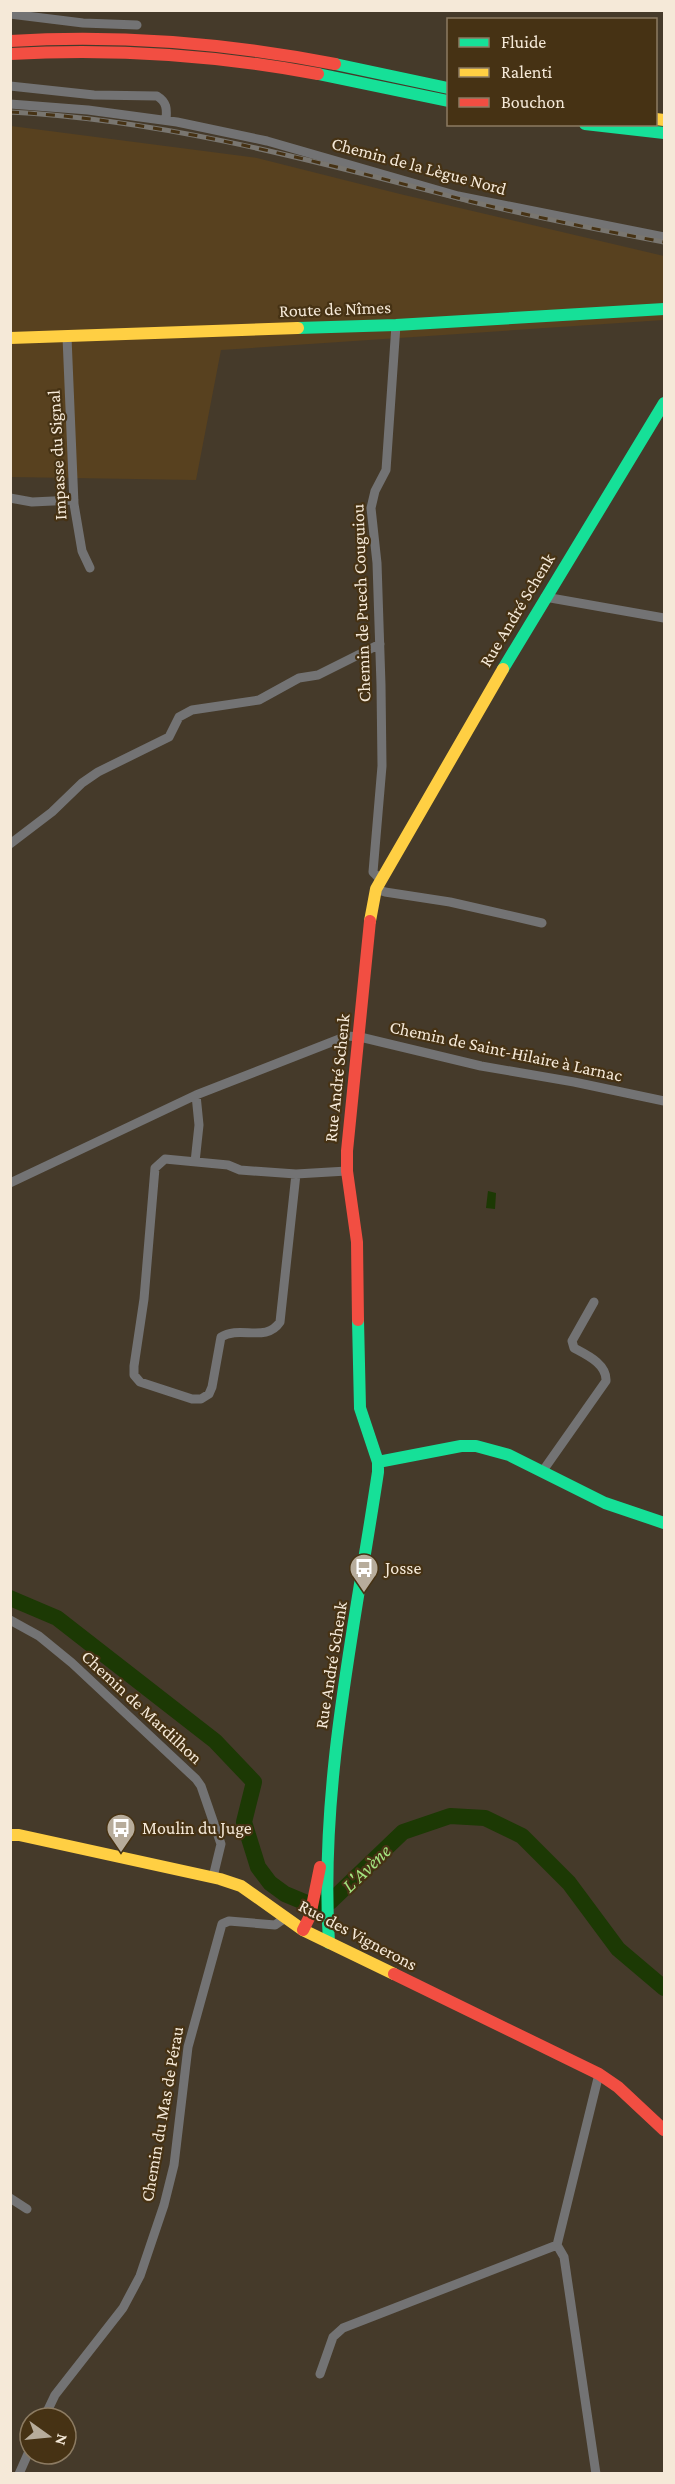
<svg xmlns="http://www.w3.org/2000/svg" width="675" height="2484" viewBox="0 0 675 2484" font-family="'Crimson Pro',serif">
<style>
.built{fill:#58411f}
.water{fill:#1c3904}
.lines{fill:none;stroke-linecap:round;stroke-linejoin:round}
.river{stroke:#1c3904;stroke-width:16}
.street{stroke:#737374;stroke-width:9}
.fast{stroke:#16e098;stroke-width:12}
.slow{stroke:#ffcf43;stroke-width:12}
.jam{stroke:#f24e42;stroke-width:12}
.rail-casing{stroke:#797670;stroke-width:5}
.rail{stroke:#463214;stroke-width:3;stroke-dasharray:9;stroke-linecap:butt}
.labels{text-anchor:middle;stroke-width:4.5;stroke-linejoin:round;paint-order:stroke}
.street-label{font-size:18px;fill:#f5e9d8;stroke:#463214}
.poi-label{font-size:18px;fill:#f5e9d8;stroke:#463214;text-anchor:start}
.water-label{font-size:20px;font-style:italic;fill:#a4e37f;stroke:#463214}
</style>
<rect width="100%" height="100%" fill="#453a2a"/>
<path class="built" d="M11 126 257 158 400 194 664 256V320L221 350 196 480 11 477Z"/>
<path class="water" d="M488 1191 496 1193 495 1209 486 1208Z"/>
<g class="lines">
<path class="river" d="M10 1598 57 1618 215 1741 254 1782 244 1822 258 1867 270 1883 285 1894 309 1904 330 1902 403 1832 450 1816 485 1818 522 1836 569 1883 618 1949 664 1988"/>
<path class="street" d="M10 14 83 23 137 25
M10 86 94 95 157 96C167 102 167 109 166 120
M10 104 88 110 177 122 267 141 458 196 664 237
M67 337 74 504 82 551 90 568
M10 498 32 502 74 500
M545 597 664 618
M10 844 52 812 82 783 98 772 169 737 179 717 192 710 259 700 299 678 318 675 380 644
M381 880 373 872 382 766 381 685 377 563 371 508 375 491 386 470 396 325
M376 889 385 892 450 902 542 923
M195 1162 199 1125 196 1095
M296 1174 280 1322C266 1343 240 1325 221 1337L212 1387 209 1394 201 1399H192L140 1382 134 1375V1366L144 1299 155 1168 165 1159 228 1165 240 1170 296 1174 347 1171
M10 1183 196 1095 347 1036 360 1037 481 1066 574 1082 664 1101
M542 1472 606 1381C607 1364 587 1355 574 1348L572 1341 594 1302
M10 1620 39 1636 72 1663 196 1779 201 1786 221 1844 213 1877
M10 2198 27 2209
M320 2374 333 2337 343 2328 557 2245
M44 2418 55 2395 123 2308 140 2276 164 2205 174 2165 188 2047 222 1924 229 1921 275 1925 285 1918
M19 2474 30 2449
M596 2474 564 2257 557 2245 599 2074"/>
<path class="fast" d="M335 64 448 88
M318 74 448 101
M585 124 664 133
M298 328 396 325 664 309
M503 669 664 403
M378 1462 461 1446H476L509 1455 605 1503 664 1523
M329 1943C319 1787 355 1626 378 1472V1462L360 1408 358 1320"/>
<path class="slow" d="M656 119 664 120
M10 338 298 328
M370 921 376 889 503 669
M10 1835H19L220 1879 241 1886 303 1930 394 1974"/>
<path class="jam" d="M10 41C120 34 227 43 335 64
M10 54C114 48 216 55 318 74
M358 1320 357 1242 347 1171V1151L370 921
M303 1930 310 1916 320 1867
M394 1974 599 2074 618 2087 664 2130"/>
<g class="rail-casing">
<path id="rail" d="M10 112C167 120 318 162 469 201 534 217 599 230 664 242"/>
</g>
<use href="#rail" class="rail"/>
</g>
<defs>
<g id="bus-pin" transform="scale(1.5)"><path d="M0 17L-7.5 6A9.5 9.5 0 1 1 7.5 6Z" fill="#b7ac9b" stroke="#463214"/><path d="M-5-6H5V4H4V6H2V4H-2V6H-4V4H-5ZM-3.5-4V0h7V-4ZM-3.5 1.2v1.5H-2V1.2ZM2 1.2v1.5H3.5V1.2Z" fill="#fff"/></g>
</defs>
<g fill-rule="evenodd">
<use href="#bus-pin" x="364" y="1568"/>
<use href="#bus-pin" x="121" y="1828"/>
</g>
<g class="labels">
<g class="street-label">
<text transform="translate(419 166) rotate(15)" y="6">Chemin de la Lègue Nord</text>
<text transform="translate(335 309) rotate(-2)" y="6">Route de Nîmes</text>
<text transform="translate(57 455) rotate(-93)" y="6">Impasse du Signal</text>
<text transform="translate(361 603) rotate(-92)" y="6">Chemin de Puech Couguiou</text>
<text transform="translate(517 610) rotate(-59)" y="6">Rue André Schenk</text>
<text transform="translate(506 1051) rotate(12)" y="6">Chemin de Saint-Hilaire à Larnac</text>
<text transform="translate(337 1078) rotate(-84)" y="6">Rue André Schenk</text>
<text transform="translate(331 1665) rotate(-81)" y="6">Rue André Schenk</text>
<text transform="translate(142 1707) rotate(43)" y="6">Chemin de Mardilhon</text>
<text transform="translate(358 1935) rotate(28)" y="6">Rue des Vignerons</text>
<text transform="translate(162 2114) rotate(-80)" y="6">Chemin du Mas de Pérau</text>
</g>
<g class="poi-label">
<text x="385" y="1574">Josse</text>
<text x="142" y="1834">Moulin du Juge</text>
</g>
<g class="water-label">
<text transform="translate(366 1868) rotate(-44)" y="7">L'Avène</text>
</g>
</g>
<rect width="675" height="2484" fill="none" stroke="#f5e9d8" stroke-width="24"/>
<rect x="447" y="18" width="210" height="108" fill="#463214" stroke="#8c7b62" stroke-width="1.5"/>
<rect x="459" y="38" width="30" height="9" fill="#16e098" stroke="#8c7b62" stroke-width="1.5"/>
<text x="501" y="48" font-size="18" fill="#f5e9d8">Fluide</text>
<rect x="459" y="68" width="30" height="9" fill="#ffcf43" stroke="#8c7b62" stroke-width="1.5"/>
<text x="501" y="78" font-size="18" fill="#f5e9d8">Ralenti</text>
<rect x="459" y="98" width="30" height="9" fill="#f24e42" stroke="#8c7b62" stroke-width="1.5"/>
<text x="501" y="108" font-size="18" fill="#f5e9d8">Bouchon</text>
<g transform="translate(48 2436) rotate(105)"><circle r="28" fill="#463214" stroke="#8c7b62" stroke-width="1.5"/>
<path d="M0-4.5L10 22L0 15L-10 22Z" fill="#b7ac9b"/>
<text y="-9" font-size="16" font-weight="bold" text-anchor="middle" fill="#f5e9d8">N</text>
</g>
</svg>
